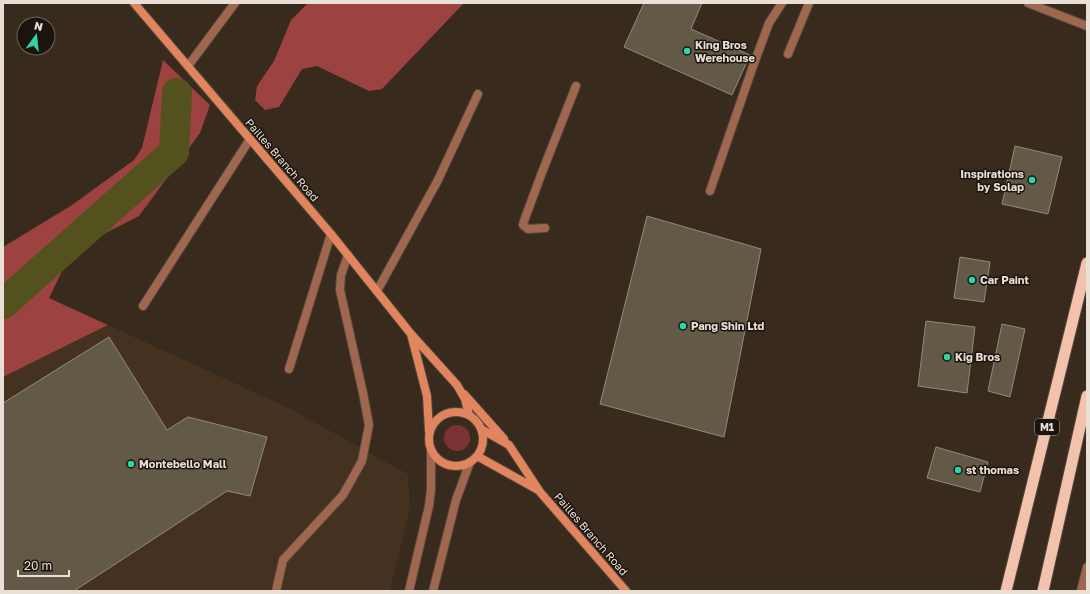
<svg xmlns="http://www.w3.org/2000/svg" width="1090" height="594" viewBox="0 0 1090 594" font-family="'Golos Text',sans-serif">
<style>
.built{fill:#44311f}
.green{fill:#7c3232}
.forest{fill:#9c4241}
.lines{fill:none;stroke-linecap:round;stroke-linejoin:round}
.river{stroke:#53511d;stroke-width:30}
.building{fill:#625946;stroke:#948b77}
.service-casing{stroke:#54473b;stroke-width:10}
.minor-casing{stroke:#54473b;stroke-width:10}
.secondary-casing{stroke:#54473b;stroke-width:10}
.trunk-casing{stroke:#54473b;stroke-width:13}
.service{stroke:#9f674f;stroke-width:8}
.minor{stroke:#9f674f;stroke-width:8}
.secondary{stroke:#e0855e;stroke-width:8}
.trunk{stroke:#f3c2ac;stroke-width:11}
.poi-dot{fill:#30d4aa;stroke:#1b140e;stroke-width:1.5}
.labels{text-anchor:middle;stroke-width:3;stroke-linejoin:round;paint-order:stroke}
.shield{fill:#1b140e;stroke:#aaa29b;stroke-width:1}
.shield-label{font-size:10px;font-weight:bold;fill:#e8dfd7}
.poi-label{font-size:11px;font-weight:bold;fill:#e8dfd7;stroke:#1b140e;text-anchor:start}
.street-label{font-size:11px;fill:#e8dfd7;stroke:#1b140e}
</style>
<rect width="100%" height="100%" fill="#382a1d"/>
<path class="built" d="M108 325 289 408 408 474 410 508 390 591H3V377Z"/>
<path class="green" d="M444 438a13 13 0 1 1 26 0a13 13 0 1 1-26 0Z"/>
<path class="forest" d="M308 3H464L382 89 369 91 317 66 302 69 279 107 265 110 255 100 257 86 274 61 291 20Z
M163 60 210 105 200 133 139 216 88 242 67 261 49 298 108 325 3 377V247L72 205 134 160 142 148Z"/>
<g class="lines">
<path class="river" d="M3 304 174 152 177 93"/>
</g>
<path class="building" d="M644 3H702L691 29 750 55 732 95 624 47Z
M1015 146 1062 157 1048 214 1002 204Z
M647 216 761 249 724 437 600 404Z
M960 257 990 262 984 302 954 298Z
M926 321 975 327 967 393 918 386Z
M1002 324 1025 329 1010 397 988 391Z
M109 337 167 430 188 417 267 437 250 496 227 491 74 591H3V403Z
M936 447 988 462 980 492 927 478Z"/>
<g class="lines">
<g class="service-casing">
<path id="service" d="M1028 3 1087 26
M788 54 809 3
M276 591 283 560 343 495 362 461 369 425 363 393 340 290 341 275 348 255"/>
</g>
<g class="minor-casing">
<path id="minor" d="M188 66 235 3
M710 191 752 69 769 23 782 3
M545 228 528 229 523 225 524 221 541 175 576 86
M377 291 438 180 478 94
M143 306 250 139
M289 369 331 234
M409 591 429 506 431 489V451
M433 591 456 500 470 462
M1081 591 1087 567"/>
</g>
<g class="secondary-casing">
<path id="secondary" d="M134 3 331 234 411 334 457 385 465 399 469 415
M411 334 427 396 429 431
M464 394 504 439
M429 439a27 27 0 1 1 54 0a27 27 0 1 1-54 0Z
M481 429 509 445 540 492 626 591
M477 456 538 490"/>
</g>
<g class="trunk-casing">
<path id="trunk" d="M1006 591 1087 263
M1043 591 1087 396"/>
</g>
<use href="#service" class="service"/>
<use href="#minor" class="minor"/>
<use href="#secondary" class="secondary"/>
<use href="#trunk" class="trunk"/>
</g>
<g class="poi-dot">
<circle cx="687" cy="51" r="4"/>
<circle cx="1032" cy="180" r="4"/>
<circle cx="972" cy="280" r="4"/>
<circle cx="683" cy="326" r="4"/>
<circle cx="947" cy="357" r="4"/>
<circle cx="131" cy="464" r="4"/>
<circle cx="958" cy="470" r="4"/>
</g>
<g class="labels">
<rect class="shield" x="1035" y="419" width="24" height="16" rx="3"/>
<g class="shield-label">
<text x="1047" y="431">M1</text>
</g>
<g class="poi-label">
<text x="695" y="49">King Bros<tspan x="695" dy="13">Werehouse</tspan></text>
<text x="1024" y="178" text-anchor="end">Inspirations<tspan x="1024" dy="13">by Solap</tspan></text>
<text x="980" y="284">Car Paint</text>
<text x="691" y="330">Pang Shin Ltd</text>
<text x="955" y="361">Kig Bros</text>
<text x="139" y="468">Montebello Mall</text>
<text x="966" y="474">st thomas</text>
</g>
<g class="street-label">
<text transform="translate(282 160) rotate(49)" y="4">Pailles Branch Road</text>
<text transform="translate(591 534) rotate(49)" y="4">Pailles Branch Road</text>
</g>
</g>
<rect width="1090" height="594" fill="none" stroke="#e8dfd7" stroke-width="8"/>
<g transform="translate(36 36) rotate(15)"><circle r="19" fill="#1b140e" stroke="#6d655e"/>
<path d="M0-3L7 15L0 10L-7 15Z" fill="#30d4aa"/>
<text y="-6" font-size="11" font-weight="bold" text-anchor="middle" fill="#e8dfd7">N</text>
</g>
<path d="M18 570v6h51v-6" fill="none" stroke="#e8dfd7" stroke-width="2"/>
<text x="24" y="570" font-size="12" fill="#e8dfd7" stroke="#1b140e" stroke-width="3" paint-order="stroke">20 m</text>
</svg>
